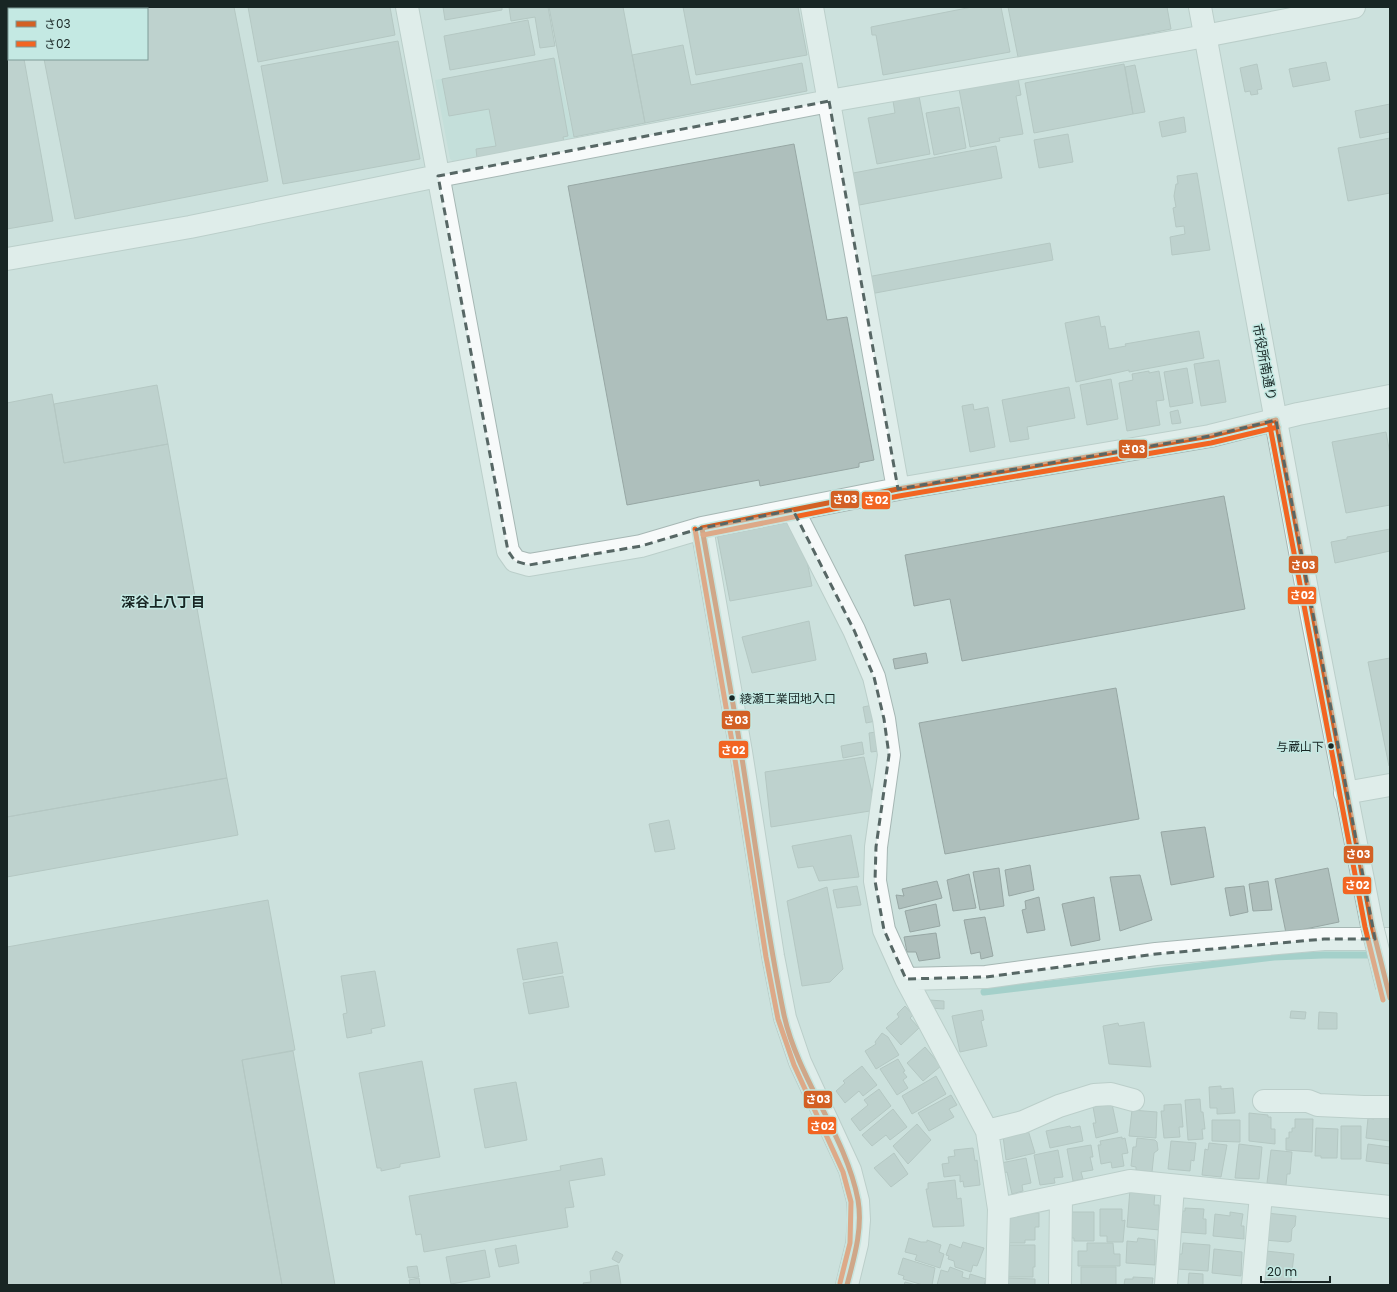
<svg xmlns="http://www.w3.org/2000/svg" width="1397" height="1292" viewBox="0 0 1397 1292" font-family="Poppins,'Noto Sans JP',sans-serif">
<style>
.built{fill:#badcd7}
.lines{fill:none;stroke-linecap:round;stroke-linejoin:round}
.stream{stroke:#74bbb3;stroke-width:7}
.building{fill:#aebfbc;stroke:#97a7a4}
.minor-casing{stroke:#a6b7b4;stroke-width:24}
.minor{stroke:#f7fafa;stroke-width:22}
.minor-bridge-casing{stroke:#a6b7b4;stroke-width:24;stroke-linecap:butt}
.minor-bridge{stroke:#f7fafa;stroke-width:22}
.bus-1-casing{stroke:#c4e9e3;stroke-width:8}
.bus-2-casing{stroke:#c4e9e3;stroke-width:8}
.bus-1{stroke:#d36024;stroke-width:5}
.bus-2{stroke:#f26522;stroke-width:5}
.marked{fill:none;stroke:#576765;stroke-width:3;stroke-dasharray:8 5;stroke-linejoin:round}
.bus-dot{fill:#182624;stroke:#c4e9e3;stroke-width:1.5}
.labels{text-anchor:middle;stroke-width:3;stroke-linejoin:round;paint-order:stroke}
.bus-label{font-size:12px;fill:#182624;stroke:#c4e9e3;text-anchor:start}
.street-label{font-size:13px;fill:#182624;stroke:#c4e9e3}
.neighbourhood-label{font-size:14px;font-weight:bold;fill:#182624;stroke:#c4e9e3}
.line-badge{stroke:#c4e9e3;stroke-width:1.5}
.badge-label{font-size:11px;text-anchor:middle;font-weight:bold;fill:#fff}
</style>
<rect width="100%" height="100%" fill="#cce1dd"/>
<path class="built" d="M556 59 574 137 573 146 460 166 450 159 435 80Z"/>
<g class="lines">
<path class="stream" d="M984 992 1274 957 1323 955H1378"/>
</g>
<path class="building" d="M7 7H15V9H9V59H24L53 221 7 229Z
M34 7H234L268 181 75 219 44 59H147V9H35Z
M248 7H390L395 35 258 62Z
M443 7H502V10L445 20Z
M509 7H548L555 46 540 48 535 17 511 21Z
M549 7H623L645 123 574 137Z
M683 7H798L807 55 696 75Z
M972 7H1001L1010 52 883 75 876 35H872L871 27Z
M1008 7H1167L1171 29 1022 59 1021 56 1018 57Z
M528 20 535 55 450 70 444 36Z
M398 41 420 159 283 184 261 66Z
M683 45 691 85 802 63 807 91 645 123 632 55Z
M554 58 568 136 563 137 564 142 477 158 476 149 496 146 489 109 449 116 442 79Z
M1326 62 1330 80 1293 87 1289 69Z
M1124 64 1133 114 1034 133 1025 83Z
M1257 64 1262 89 1257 90 1258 94 1251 95 1250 91 1245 92 1240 68Z
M1135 65 1145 112 1133 114 1125 67Z
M1018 78 1021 95 1016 96 1023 134 999 138 1000 141 970 147 959 89Z
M919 96 930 154 877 164 868 118 895 113 893 101Z
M1390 104V132L1360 138 1355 111Z
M959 107 966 148 934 155 926 113Z
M1184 117 1186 132 1162 137 1159 122Z
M1068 134 1073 162 1039 168 1034 140Z
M1390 138V193L1348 201 1338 148Z
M794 144 827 320 847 317 874 460 859 463V467L760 486 759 480 627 505 568 186Z
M996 146 1002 178 854 206 848 174Z
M1197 173 1210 250 1172 255 1170 237 1185 234 1184 226 1176 227 1173 208 1176 207 1174 196 1176 184H1178L1177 176Z
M1050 243 1053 260 870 294 867 277Z
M1099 316 1101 327 1105 326 1109 349 1126 346 1125 344 1199 331 1204 358 1129 372V370L1076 382 1065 323Z
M1219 360 1226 402 1201 406 1194 364Z
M1187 368 1193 403 1170 407 1164 372Z
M1149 371V373L1159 371 1164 400 1156 401 1160 425 1127 431 1119 383 1133 380 1132 374Z
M1111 379 1118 419 1087 425 1080 385Z
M157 385 168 444 64 463 54 404Z
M1069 387 1075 418 1027 427 1029 439 1010 442 1002 400Z
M52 394 64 463 168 444 227 778 7 817V403Z
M973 404 974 410 988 407 995 447 970 452 962 406Z
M1178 410 1181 423 1172 424 1170 412Z
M1386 432 1390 454V505L1346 513 1332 442Z
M1224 496 1245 609 962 661 950 599 914 606 905 555Z
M789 521 803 542 812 586 730 601 717 534Z
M1390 529V551L1335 563 1331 542 1347 539V537Z
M809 621 816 660 752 673 742 637Z
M926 653 928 663 895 669 893 659Z
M1390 658V765L1389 766 1368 662Z
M1116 688 1139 819 945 854 919 723Z
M873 705 876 721 866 723 863 707Z
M876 732 879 751 871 752 869 733Z
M862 742 864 754 843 758 841 746Z
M864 757 876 810 771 827 765 772Z
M227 778 238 835 7 877V817Z
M669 820 675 849 655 852 649 824Z
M1205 827 1214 877 1171 885 1161 832Z
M851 835 859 877 819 881 813 866 798 868 792 846Z
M1030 865 1034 890 1009 896 1005 870Z
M999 868 1004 906 980 910 973 872Z
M1328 868 1339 922 1286 933 1275 879Z
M969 874 976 908 953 911 947 880Z
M1140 875 1152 920 1120 931 1110 877Z
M937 881 942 898 899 909 896 895 904 896 902 889Z
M1268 881 1272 910 1253 911 1249 884Z
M857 886 861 905 837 908 833 890Z
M1244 886 1248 912 1230 916 1225 888Z
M827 887 843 969 830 982 802 986 787 901Z
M1039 897 1045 930 1027 933 1022 910 1026 909 1025 901Z
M1094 897 1100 940 1071 946 1062 904Z
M268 900 295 1050 242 1060 282 1285H7V947Z
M936 904 940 926 910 932 905 911Z
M985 917 993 956 981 959 980 952 971 954 964 920Z
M936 933 940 958 919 961 916 952H907L904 937Z
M557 942 563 973 523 980 517 949Z
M375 971 385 1026 371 1029 372 1033 347 1038 343 1014 347 1013 341 976Z
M563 976 569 1007 529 1014 523 983Z
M929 1000 944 1001V1009L929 1008Z
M905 1006 913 1015 910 1018 919 1028 901 1045 886 1028 899 1017 897 1014Z
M982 1010 984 1020 981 1021 987 1046 960 1052 952 1016Z
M1291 1011 1306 1012 1305 1019 1290 1018Z
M1319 1012 1337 1013V1029H1318Z
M1144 1022 1151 1067 1109 1064 1103 1026 1118 1023 1119 1026Z
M882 1033 888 1037 899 1055 876 1069 865 1051 876 1044 875 1042Z
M925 1047 941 1066 923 1081 907 1063Z
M293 1051 335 1285H282L242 1060Z
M898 1059 905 1071 903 1072 907 1077 903 1080 908 1088 897 1095 880 1069Z
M422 1061 440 1157 400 1164V1167L381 1171V1168H377L359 1073Z
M862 1066 877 1085 863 1096 859 1091 845 1103 836 1091 845 1083 843 1081Z
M936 1076 946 1094 912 1114 902 1096Z
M516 1082 527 1140 485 1148 474 1089Z
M1221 1086V1089L1233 1088 1235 1113 1217 1114V1108H1210L1209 1087Z
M879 1089 891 1106 860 1131 851 1119 868 1105 864 1100Z
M951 1095 957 1105 949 1109 954 1117 929 1131 918 1113Z
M1200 1099 1201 1112H1203L1205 1129H1202L1203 1139 1188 1140 1185 1100Z
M1112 1104 1118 1132 1096 1138 1093 1123H1096L1093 1107Z
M1181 1104 1183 1127H1179L1180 1137 1164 1138 1161 1111H1164V1105Z
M893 1109 907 1127 890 1140 886 1135 872 1146 862 1135Z
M1132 1110 1157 1112 1156 1138 1129 1136Z
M1249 1113 1268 1115V1117H1271V1129H1275V1144L1249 1141Z
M1374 1116 1390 1118V1141L1366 1138 1368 1118 1374 1119Z
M1295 1119H1313L1312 1152 1286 1150V1138H1289V1132H1292V1128H1295Z
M1212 1120H1240V1142L1212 1141Z
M917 1124 931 1140 908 1164 893 1146Z
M1070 1126 1071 1128 1080 1126 1083 1141 1050 1148 1046 1131Z
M1341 1126H1361V1159H1341Z
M1316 1128 1338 1129 1337 1158H1321V1156H1315Z
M1028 1130 1035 1153 1006 1160 1003 1136Z
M1122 1137V1139L1125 1138 1128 1153 1122 1154 1124 1166 1112 1168 1111 1162 1101 1164 1098 1145H1101L1100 1141Z
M1137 1138 1155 1140 1157 1142 1158 1150 1154 1153 1152 1172 1136 1170V1167L1131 1166 1133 1147H1136Z
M1171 1141 1196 1143 1194 1161 1191 1160 1190 1171 1168 1169Z
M1209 1143 1227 1145 1221 1177 1202 1175 1205 1149 1208 1150Z
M1239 1144 1262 1147 1259 1179 1235 1178Z
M1368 1144 1390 1147V1164L1366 1161Z
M1091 1145 1093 1157H1090L1093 1170 1081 1172 1083 1179 1073 1181 1067 1149Z
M973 1148 975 1161 977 1160 980 1185 964 1187 963 1181 960 1182V1175L944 1177 942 1164 949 1163 948 1157 955 1156 954 1150Z
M1058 1150 1063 1177 1054 1178 1055 1183 1040 1185 1034 1155Z
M1271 1150 1292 1152 1290 1174H1287L1286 1185 1267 1183Z
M894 1153 908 1174 891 1187 874 1168Z
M602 1158 605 1175 569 1181 574 1207 565 1208 568 1227 424 1252 421 1234 416 1235 409 1196 561 1170 560 1166Z
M1026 1158 1031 1183 1022 1185 1023 1191 1012 1194 1007 1172 1003 1173 1001 1163Z
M955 1180 957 1199 961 1198 964 1226 933 1227 926 1189H928V1183Z
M1130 1189 1155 1192 1154 1205H1159L1160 1230 1127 1227Z
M1185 1208 1204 1209 1203 1219H1206V1234L1179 1232 1180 1211H1185Z
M1100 1209H1122V1221L1125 1220 1123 1242H1107V1236H1100Z
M1071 1212H1094V1241H1074V1238H1071Z
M1230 1212 1243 1214 1241 1226H1244V1239L1213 1236 1215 1214 1230 1216Z
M1012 1213H1039V1227H1035V1240H1025V1243H1007V1217Z
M1266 1213 1296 1216 1295 1226 1292 1229 1291 1241 1288 1242 1264 1240Z
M909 1238 921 1242H927V1240L941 1245 939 1252 944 1254 940 1268 915 1260 917 1255 905 1252Z
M1138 1238 1155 1240V1265L1126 1263 1127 1241 1137 1242Z
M963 1242 984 1248 979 1261 977 1266 973 1265 971 1272 955 1267 954 1261 948 1259 949 1256 946 1255 950 1244 961 1248Z
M1087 1243H1113L1114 1254H1120V1266H1078V1251H1087Z
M1183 1243 1210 1245 1208 1271 1176 1269 1177 1254H1182Z
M516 1245 519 1263 499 1267 495 1249Z
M1008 1245H1035V1267H1033V1277H1008Z
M1214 1249 1242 1252 1241 1276 1212 1273Z
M485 1250 490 1277 451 1284 446 1257Z
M616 1251 623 1255 619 1263 612 1259Z
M1266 1251 1294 1254 1291 1281 1263 1279Z
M903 1258 935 1268 932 1285H923L903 1279 904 1276 898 1274Z
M618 1265 621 1285H584L583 1283 591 1282 590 1271Z
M417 1266 419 1277 409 1278 407 1267Z
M950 1267 963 1272 962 1277 969 1279 970 1274 986 1279 984 1285H937L941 1270 948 1272Z
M1081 1267H1116V1285H1081Z
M1189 1273 1203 1274V1285H1188Z
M1133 1277 1153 1278 1152 1285H1124L1125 1279H1133Z
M419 1278 420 1285H410L409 1280Z
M1005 1278 1035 1279V1285H1005Z
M905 1282 916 1285H904Z"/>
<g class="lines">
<g class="minor-casing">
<path id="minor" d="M407 7 508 551 515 561 529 565 641 546 702 528 898 489 1210 436 1298 414 1390 396
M812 7 898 489
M1200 7 1312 617 1372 926
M7 259 190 227 438 176 829 101 1184 40 1354 7
M793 510 854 630 874 677 884 719 889 755 876 847 875 881 884 930 906 979 987 1131 999 1209 997 1285
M702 528 741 752 773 956 785 1018 800 1062 850 1170 858 1201 859 1220 857 1244 847 1285
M1345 793 1390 785
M906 979 986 977 1156 954 1324 939H1390
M1264 1101H1308L1318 1105 1364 1107H1390
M987 1131 1023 1122 1059 1106 1094 1095 1111 1094 1133 1100
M999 1209 1130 1181 1390 1207
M1060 1285 1061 1197
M1166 1285 1173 1186
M1253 1285 1261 1195"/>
</g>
<use href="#minor" class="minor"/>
<g class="minor-bridge-casing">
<path id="minor-bridge" d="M1372 926 1387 987"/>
</g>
<use href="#minor-bridge" class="minor-bridge"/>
<g class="bus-1-casing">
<path id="bus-1" d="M1276 420 1372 926 1390 998
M702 528C715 603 729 677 741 752 755 840 766 928 784 1015 798 1079 846 1136 858 1200 863 1229 854 1258 847 1285
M702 528 898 489 1210 436 1276 420"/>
</g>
<g class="bus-2-casing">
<path id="bus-2" d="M1269 421 1365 927 1383 1000
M695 529 734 753 766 957 778 1019 794 1065 843 1172 851 1202 850 1243 840 1283
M703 535 899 496 1211 443 1278 427"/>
</g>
<use href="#bus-1" class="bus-1"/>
<use href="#bus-2" class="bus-2"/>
</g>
<path d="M0 0H1397V1292H0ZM829 101 898 489 1210 436 1276 420 1375 939H1324L1156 954 986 977 906 979 884 930 875 881 876 847 889 755 884 719 874 677 854 630 793 510 702 528 641 546 529 565 515 561 508 551 438 176Z" fill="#cce1dd" fill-opacity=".55" fill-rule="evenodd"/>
<path class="marked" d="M829 101 898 489 1210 436 1276 420 1375 939H1324L1156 954 986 977 906 979 884 930 875 881 876 847 889 755 884 719 874 677 854 630 793 510 702 528 641 546 529 565 515 561 508 551 438 176Z"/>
<g class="bus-dot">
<circle cx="732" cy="698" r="3.5"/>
<circle cx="1331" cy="746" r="3.5"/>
</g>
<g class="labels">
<g class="bus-label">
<text x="740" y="703">綾瀬工業団地入口</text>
<text x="1324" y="751" text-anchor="end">与蔵山下</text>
</g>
<g class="street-label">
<text transform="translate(1265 362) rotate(79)" y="5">市役所南通り</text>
</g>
<g class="neighbourhood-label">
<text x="163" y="607">深谷上八丁目</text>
</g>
</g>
<g class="line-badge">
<rect x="1118" y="439" width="30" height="20" rx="4" fill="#d36024"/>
<rect x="830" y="490" width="30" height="19" rx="4" fill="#d36024"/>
<rect x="861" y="491" width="30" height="19" rx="4" fill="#f26522"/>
<rect x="1288" y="555" width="31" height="19" rx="4" fill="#d36024"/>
<rect x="1287" y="586" width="30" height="19" rx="4" fill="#f26522"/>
<rect x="721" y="710" width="30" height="20" rx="4" fill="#d36024"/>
<rect x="718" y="740" width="31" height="19" rx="4" fill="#f26522"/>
<rect x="1343" y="845" width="31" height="19" rx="4" fill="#d36024"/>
<rect x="1342" y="876" width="30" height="19" rx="4" fill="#f26522"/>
<rect x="803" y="1090" width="30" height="19" rx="4" fill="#d36024"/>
<rect x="807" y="1116" width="30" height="19" rx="4" fill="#f26522"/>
</g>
<g class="badge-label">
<text x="1133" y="453">さ03</text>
<text x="845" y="503">さ03</text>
<text x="876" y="504">さ02</text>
<text x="1303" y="569">さ03</text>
<text x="1302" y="599">さ02</text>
<text x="736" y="724">さ03</text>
<text x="733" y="754">さ02</text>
<text x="1358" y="858">さ03</text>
<text x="1357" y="889">さ02</text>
<text x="818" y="1103">さ03</text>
<text x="822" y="1130">さ02</text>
</g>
<rect width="1397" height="1292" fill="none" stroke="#182624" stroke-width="16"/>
<rect x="8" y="8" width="140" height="52" fill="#c4e9e3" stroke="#7f9b97"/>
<rect x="16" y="21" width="20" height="6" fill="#d36024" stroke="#7f9b97"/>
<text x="44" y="28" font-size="12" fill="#182624">さ03</text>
<rect x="16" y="41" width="20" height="6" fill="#f26522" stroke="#7f9b97"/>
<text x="44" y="48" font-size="12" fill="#182624">さ02</text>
<path d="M1261 1276v6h69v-6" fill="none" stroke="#182624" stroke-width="2"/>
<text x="1267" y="1276" font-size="12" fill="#182624" stroke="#c4e9e3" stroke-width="3" paint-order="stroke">20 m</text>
</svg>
